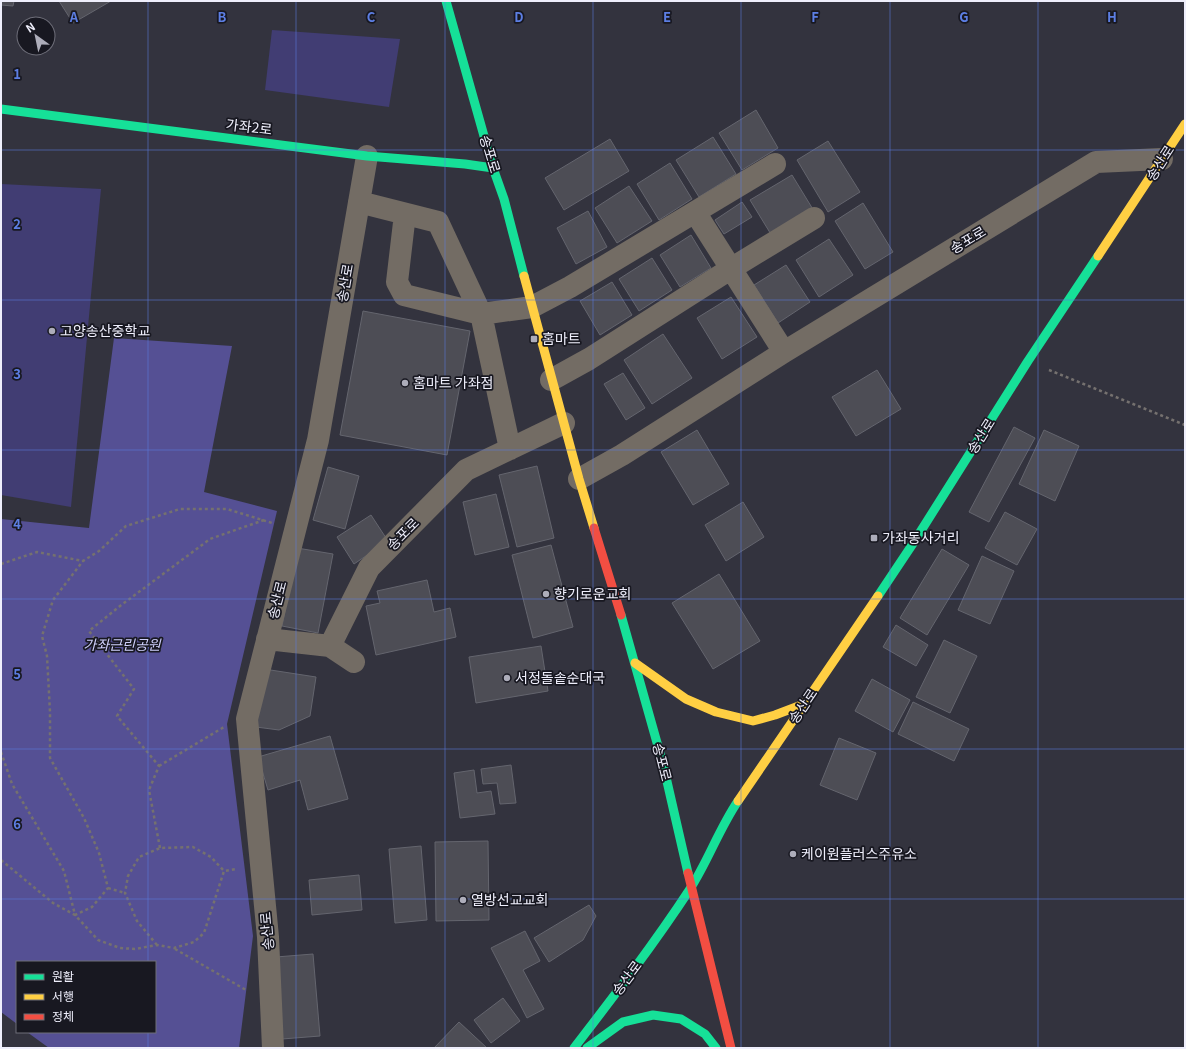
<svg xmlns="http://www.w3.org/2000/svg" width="1186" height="1049" viewBox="0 0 1186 1049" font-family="Georgia,'Noto Sans KR',serif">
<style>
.green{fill:#413d73}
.forest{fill:#555094}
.building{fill:#4d4d55;stroke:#64656e}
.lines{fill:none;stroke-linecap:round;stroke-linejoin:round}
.path{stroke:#75716f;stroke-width:2.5;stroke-dasharray:3 3;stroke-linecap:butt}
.street{stroke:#736c64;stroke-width:22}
.fast{stroke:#16e098;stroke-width:9}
.slow{stroke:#ffcf43;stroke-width:9}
.jam{stroke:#f24e42;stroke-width:9}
.grid{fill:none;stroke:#5c7ee3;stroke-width:1;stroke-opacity:0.55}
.poi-dot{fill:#adadba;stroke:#181821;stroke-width:1.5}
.labels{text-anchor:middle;stroke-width:3.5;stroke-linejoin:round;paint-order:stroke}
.street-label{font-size:14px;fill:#efeffc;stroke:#181821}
.poi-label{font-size:14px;fill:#efeffc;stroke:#181821;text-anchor:start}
.park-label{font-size:14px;font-style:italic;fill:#cecffa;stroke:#181821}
.grid-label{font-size:13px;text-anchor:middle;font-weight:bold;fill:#5c7ee3;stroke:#181821;stroke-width:3.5;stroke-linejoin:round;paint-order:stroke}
</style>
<rect width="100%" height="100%" fill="#33333e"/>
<path class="green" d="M272 30 400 39 389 107 265 90Z
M1 184 101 189 71 507 1 495Z"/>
<path class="forest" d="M114 338 232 346 204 492 277 511 227 724 253 936 239 1048H49L27 1032H155V962H17V1024L1 1012V519L89 528Z"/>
<path class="building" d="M1 1H14L13 6 1 5Z
M59 1H111L73 23Z
M756 110 778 148 742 170 719 133Z
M713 137 736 174 699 197 676 160Z
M610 139 629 171 564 210 545 178Z
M828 141 860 192 828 212 797 160Z
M670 163 692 199 659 220 637 184Z
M792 175 814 211 772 236 750 200Z
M629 186 652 221 617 243 595 208Z
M742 202 752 217 724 234 715 220Z
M863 203 893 252 865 269 835 221Z
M588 211 607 247 576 264 557 228Z
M691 235 711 268 680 287 660 255Z
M829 239 853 275 819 297 796 260Z
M652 258 672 290 639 311 619 279Z
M786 265 810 302 778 323 754 285Z
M612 282 632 315 600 335 580 301Z
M731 297 757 337 722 359 697 318Z
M363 311 470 331 447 455 340 435Z
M663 334 692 378 652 404 624 360Z
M877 370 901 409 856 436 832 397Z
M623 373 645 408 626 420 604 384Z
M1014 427 1035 438 989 522 969 512Z
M697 430 729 484 693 505 661 452Z
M1044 430 1079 446 1055 501 1019 484Z
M537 466 554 538 517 547 499 475Z
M328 467 359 476 345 529 313 520Z
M496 494 509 547 475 555 463 502Z
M743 502 764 537 726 561 705 525Z
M1005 512 1037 529 1017 565 985 548Z
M371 515 388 541 354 564 337 537Z
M551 545 573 627 533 638 512 555Z
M297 548 333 554 318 633 282 626Z
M942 549 969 565 927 635 900 618Z
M982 556 1014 571 990 624 958 610Z
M719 574 760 641 713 669 672 603Z
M427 580 434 612 450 608 456 637 376 655 366 606 380 603 377 591Z
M896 625 928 645 916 666 883 647Z
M944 640 977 656 950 713 916 697Z
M541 646 548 691 476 703 469 657Z
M264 669 316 677 310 716 279 730 256 727Z
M872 679 910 700 893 732 855 711Z
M913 702 969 729 954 761 898 734Z
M330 736 348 799 308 810 300 780 268 790 258 757Z
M839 738 876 753 857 800 820 785Z
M511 765 516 803 500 804 497 783 483 784 481 769Z
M474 770 477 793 491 791 495 814 460 818 454 773Z
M488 841 489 920 436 921 435 842Z
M421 846 427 920 395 923 389 849Z
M359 875 362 910 312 915 309 880Z
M589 905 596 916 583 940 549 962 534 938Z
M525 931 540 961 523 970 544 1009 527 1018 491 948Z
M313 954 320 1036 282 1039 276 957Z
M503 998 520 1021 491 1043 474 1020Z
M459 1022 487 1048H434Z"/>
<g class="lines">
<path class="path" d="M1049 370 1185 425
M1 564 37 552 83 561
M1 752 12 784 64 871 75 915 92 907 108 888 99 853 84 818 50 758V712L47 656 42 636 53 600 83 561 99 551 126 526 180 509H227L272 523
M159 766 224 727
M160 848 149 790 159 766 117 716 134 689 89 631 120 606 210 539 264 520
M1 860 53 903 75 915 98 940 120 948 135 949 157 945 174 948 194 942 204 933 224 871 237 869
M108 888 125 893
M157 945 137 921 125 893 128 876 139 857 160 848 193 847 211 857 224 871
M175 949 246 990"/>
<path class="street" d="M359 202 438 222 481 314 510 449
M695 212 784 352
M405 214 397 282 404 295 481 314 532 307 570 287 775 164
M551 380 589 359 732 268 814 218
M579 479 622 455 784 352 1096 162 1162 159
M267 639 330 646 369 568 466 470 564 423
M330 646 354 662
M273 1048 268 937 247 719 318 440 367 156"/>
<path class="fast" d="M446 1 493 168 504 199 524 276
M1 109 367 156 465 164 493 168
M878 596 912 545 1028 361 1098 256
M621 615 663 764 688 873
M574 1048C614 996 654 944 690 889 708 861 719 829 738 801
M587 1048 623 1022 653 1015 681 1019 705 1034 716 1048"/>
<path class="slow" d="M1098 256 1185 124
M524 276 579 479 594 528
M635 663 686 699 716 712 753 721 775 715 804 704
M738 801 878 596"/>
<path class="jam" d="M594 528 621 615
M688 873 731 1048"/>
</g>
<path class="grid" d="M148 1V962M296 1V1048M445 1V1048M593 1V1048M741 1V1048M890 1V1048M1038 1V1048M1 150H1185M1 300H1185M1 450H1185M1 599H1185M1 749H1185M1 899H1185M148 1032V1048"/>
<g class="poi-dot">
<circle cx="52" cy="331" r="4"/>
<rect x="530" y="335" width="8" height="8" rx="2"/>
<circle cx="405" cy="383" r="4"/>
<rect x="870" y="534" width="8" height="8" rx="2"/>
<circle cx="546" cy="594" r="4"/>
<circle cx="507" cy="678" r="4"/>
<circle cx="793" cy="854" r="4"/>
<circle cx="463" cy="900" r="4"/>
</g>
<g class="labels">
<g class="street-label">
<text transform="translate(249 127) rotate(7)" y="5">가좌2로</text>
<text transform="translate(490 154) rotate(73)" y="5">송포로</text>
<text transform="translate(1160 163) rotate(-57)" y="5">송산로</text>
<text transform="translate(968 240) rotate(-31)" y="5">송포로</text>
<text transform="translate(345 283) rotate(-80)" y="5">송산로</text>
<text transform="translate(981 436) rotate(-58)" y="5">송산로</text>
<text transform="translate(403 534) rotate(-45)" y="5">송포로</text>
<text transform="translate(277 600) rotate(-76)" y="5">송산로</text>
<text transform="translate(803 706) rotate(-56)" y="5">송산로</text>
<text transform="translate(662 762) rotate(76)" y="5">송포로</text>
<text transform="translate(267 931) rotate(-95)" y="5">송산로</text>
<text transform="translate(627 978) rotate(-53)" y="5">송산로</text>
</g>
<g class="poi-label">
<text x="60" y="336">고양송산중학교</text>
<text x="542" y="344">홈마트</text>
<text x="413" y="388">홈마트 가좌점</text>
<text x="882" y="543">가좌동사거리</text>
<text x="554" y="599">향기로운교회</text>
<text x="515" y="683">서정돌솥순대국</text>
<text x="801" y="859">케이원플러스주유소</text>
<text x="471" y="905">열방선교교회</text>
</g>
<g class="park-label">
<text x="122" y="650">가좌근린공원</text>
</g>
</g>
<g class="grid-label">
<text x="74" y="22">A</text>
<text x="222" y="22">B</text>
<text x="371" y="22">C</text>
<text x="519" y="22">D</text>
<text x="667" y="22">E</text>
<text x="815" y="22">F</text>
<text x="964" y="22">G</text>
<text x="1112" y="22">H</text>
<text x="17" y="79">1</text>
<text x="17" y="229">2</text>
<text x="17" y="379">3</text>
<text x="17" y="529">4</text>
<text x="17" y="679">5</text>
<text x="17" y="829">6</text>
</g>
<rect width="1186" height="1049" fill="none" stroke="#efeffc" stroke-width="4"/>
<rect x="16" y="961" width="140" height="72" fill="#181821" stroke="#6e6e79"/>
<rect x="24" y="974" width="20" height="6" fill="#16e098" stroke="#6e6e79"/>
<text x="52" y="981" font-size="12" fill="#efeffc">원활</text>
<rect x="24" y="994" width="20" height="6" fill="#ffcf43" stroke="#6e6e79"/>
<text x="52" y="1001" font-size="12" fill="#efeffc">서행</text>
<rect x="24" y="1014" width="20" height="6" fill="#f24e42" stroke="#6e6e79"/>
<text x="52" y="1021" font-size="12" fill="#efeffc">정체</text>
<g transform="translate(36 36) rotate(327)"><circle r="19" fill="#181821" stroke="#6e6e79"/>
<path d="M0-3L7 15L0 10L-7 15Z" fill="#adadba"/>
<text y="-6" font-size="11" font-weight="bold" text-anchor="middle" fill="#efeffc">N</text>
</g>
</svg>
